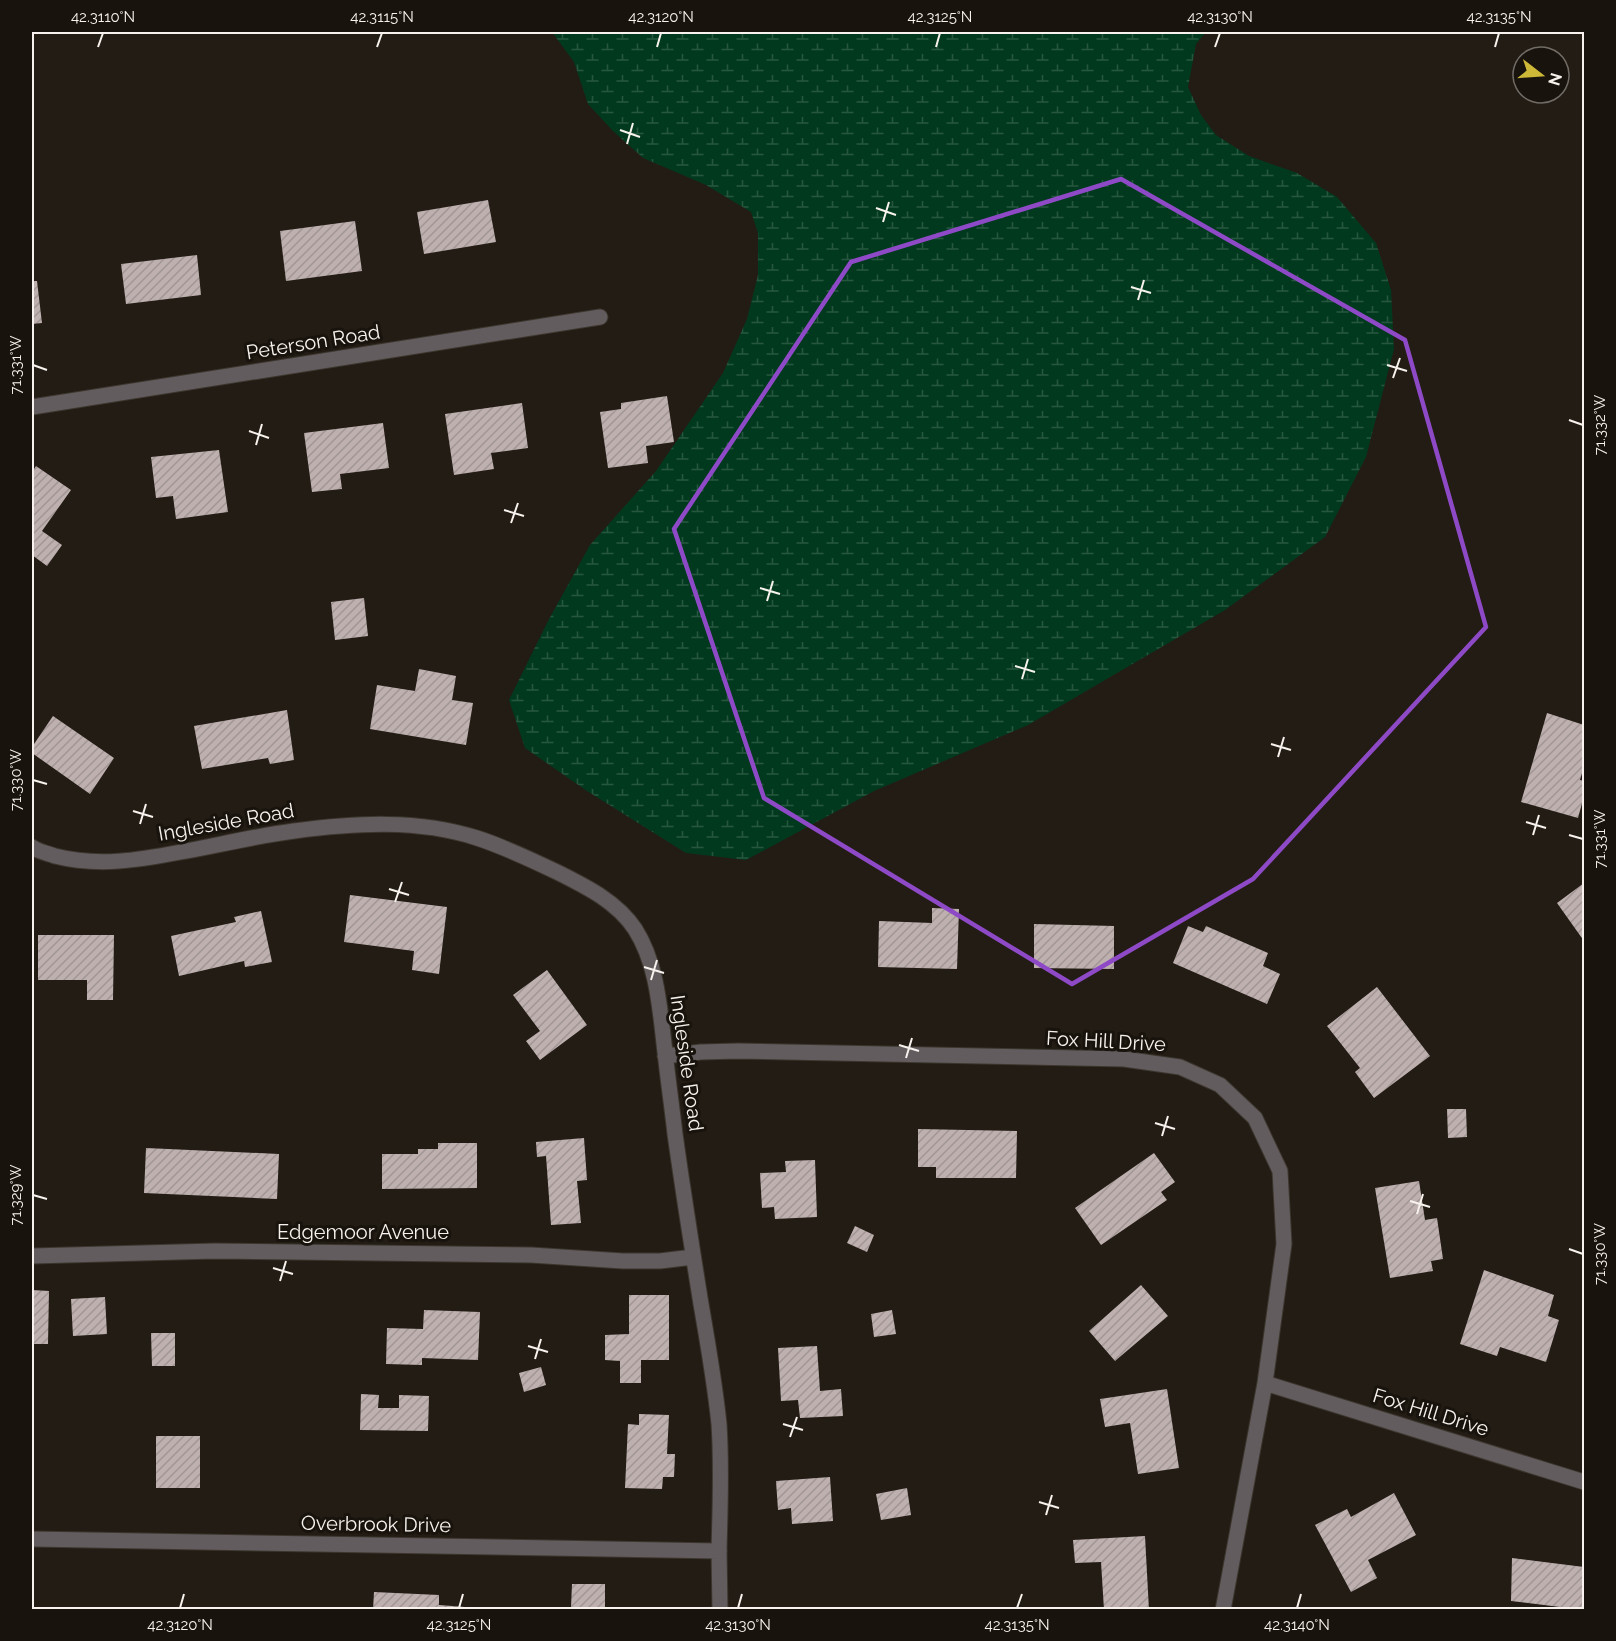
<svg xmlns="http://www.w3.org/2000/svg" width="1616" height="1641" viewBox="0 0 1616 1641" font-family="Raleway,sans-serif">
<style>
.wetland{fill:url(#wetland-marsh)}
.building{fill:url(#building-hatch)}
.lines{fill:none;stroke-linecap:round;stroke-linejoin:round}
.minor-casing{stroke:#3c362e;stroke-width:17}
.tertiary-casing{stroke:#3c362e;stroke-width:17}
.minor{stroke:#625c5e;stroke-width:15}
.tertiary{stroke:#625c5e;stroke-width:15}
.marked{fill:none;stroke:#8e4ac6;stroke-width:4.5;stroke-linejoin:round}
.ticks{fill:none;stroke:#f7f2ed;stroke-width:2}
.labels{text-anchor:middle;stroke-width:6;stroke-linejoin:round;paint-order:stroke}
.street-label{font-size:20px;fill:#f7f2ed;stroke:#18130c}
.neatline{fill:none;stroke:#f7f2ed;stroke-width:2}
.ticks-label{font-size:15px;text-anchor:middle;fill:#f7f2ed}
</style>
<defs>
<pattern id="wetland-marsh" width="20" height="14" patternUnits="userSpaceOnUse" patternTransform="scale(1.5)"><rect width="20" height="14" fill="#01391e"/><path d="M1 5h8M5 5V1M11 12h8M15 12V8" fill="none" stroke="#27563f"/></pattern>
<pattern id="building-hatch" width="6" height="6" patternUnits="userSpaceOnUse" patternTransform="scale(1.5)"><rect width="6" height="6" fill="#beb0af"/><path d="M-1 1l2-2M0 6l6-6M5 7l2-2" fill="none" stroke="#a19695"/></pattern>
</defs>
<rect width="100%" height="100%" fill="#221c14"/>
<path class="wetland" d="M552 32H1206L1196 44 1188 87 1201 115 1216 135 1249 156 1297 173 1337 197 1376 243 1391 290 1394 349 1366 457 1325 537 1225 610 1028 725 874 791 746 860 686 853 587 791 525 748 509 700 548 621 590 545 656 471 723 373 747 319 758 275V233L751 212 706 185 643 158 612 130 588 104 574 62Z"/>
<path class="building" d="M488 200 496 242 424 254 417 212Z
M355 221 362 271 286 281 280 231Z
M197 255 201 295 126 304 121 264Z
M32 281H37L42 323 32 324Z
M667 396 674 442 646 446 648 463 608 468 600 412 621 409V403Z
M522 403 528 448 491 453 494 469 454 475 445 414Z
M383 423 389 468 340 474 342 489 312 492 304 433Z
M219 450 228 512 176 519 173 496 156 498 151 457Z
M36 466 71 490 42 531 62 545 47 566 32 555V472Z
M364 598 368 636 335 640 331 602Z
M419 669 456 676 452 700 473 703 466 745 370 729 377 685 415 691Z
M287 710 294 760 270 764 268 758 202 769 194 726Z
M1547 713 1584 725V766L1580 780 1584 781V796L1578 818 1521 802Z
M53 716 114 758 90 794 32 753V747Z
M1584 883V941L1557 903Z
M350 895 447 907 439 974 412 970 414 951 344 942Z
M932 908 959 909 957 969 878 967 879 921 932 923Z
M261 911 272 962 245 967 244 961 179 976 171 936 236 922 234 917Z
M1034 924 1114 926V969L1034 968Z
M1188 926 1203 932 1206 926 1268 953 1263 966 1280 974 1267 1004 1173 963Z
M38 935H114L113 1000H87V980H38Z
M547 970 587 1025 540 1060 526 1041 540 1031 513 995Z
M1377 987 1430 1056 1374 1098 1355 1072 1360 1068 1327 1026Z
M1447 1109H1466L1467 1137 1448 1138Z
M918 1129 1017 1131 1016 1178H936V1167H918Z
M584 1138 587 1180 577 1181 581 1223 551 1225 546 1156 537 1157 536 1142Z
M438 1143H477V1188L382 1189V1154H418V1149H438Z
M146 1148 279 1154 277 1199 144 1193Z
M1154 1153 1175 1182 1161 1192 1167 1200 1101 1245 1075 1208Z
M815 1160 817 1217 775 1219 774 1207 762 1208 760 1173 786 1172 785 1161Z
M1419 1181 1425 1220 1437 1218 1443 1259 1431 1261 1433 1271 1390 1278 1375 1188Z
M855 1226 874 1235 867 1252 847 1243Z
M1484 1270 1554 1295 1548 1316 1559 1320 1546 1362 1500 1347 1497 1356 1460 1344Z
M1141 1285 1168 1316 1115 1361 1089 1331Z
M32 1290 49 1291 48 1344H32Z
M629 1295H669V1360H641V1383H620V1361L605 1360V1335L629 1334Z
M105 1297 107 1334 73 1336 71 1299Z
M424 1310 480 1312 478 1360 422 1358V1365L386 1364 387 1328 423 1329Z
M892 1310 896 1334 874 1337 871 1314Z
M151 1333H175V1366H152Z
M817 1346 820 1391 841 1389 843 1416 800 1418 798 1400 781 1401 778 1348Z
M541 1367 546 1385 524 1392 519 1373Z
M1167 1389 1179 1468 1138 1474 1130 1423 1105 1427 1100 1399Z
M361 1394 379 1395 378 1408H399V1395L429 1396 428 1431 360 1430Z
M639 1414 669 1415 667 1454H675L674 1477H663L662 1489 625 1488 628 1424 639 1425Z
M156 1436H200V1488H156Z
M830 1477 833 1521 792 1524 791 1508 778 1510 776 1481Z
M907 1488 911 1515 881 1520 876 1494Z
M1394 1493 1416 1535 1368 1560 1377 1578 1351 1592 1315 1525 1347 1509 1351 1517Z
M1145 1536 1149 1610H1104L1101 1562 1075 1563 1073 1540Z
M1512 1558 1584 1567V1610L1511 1601Z
M572 1584H605V1610H565V1607H571Z
M374 1592 439 1595V1605L465 1607V1610H373Z"/>
<g class="lines">
<g class="minor-casing">
<path id="minor" d="M32 407 600 317
M32 847C39 852 47 853 55 856 98 867 139 860 181 852 219 845 256 836 294 831 355 823 418 819 477 838 505 847 532 860 559 873 587 887 617 902 635 929 658 965 660 1012 665 1052 668 1080 672 1107 675 1134 683 1191 692 1248 701 1304 708 1344 715 1384 719 1424 722 1467 720 1509 719 1551
M665 1056 701 1052 738 1051 1124 1059 1180 1067 1220 1085 1255 1118 1280 1171 1284 1244 1265 1383 1223 1610
M32 1256 215 1251 531 1255 623 1261H660L693 1257
M1265 1383 1584 1482"/>
</g>
<g class="tertiary-casing">
<path id="tertiary" d="M32 1539 719 1551 720 1610"/>
</g>
<use href="#minor" class="minor"/>
<use href="#tertiary" class="tertiary"/>
</g>
<path class="marked" d="M1121 179 1405 340 1486 627 1253 879 1072 984 764 798 674 529 851 262Z"/>
<path class="ticks" d="M98 47 103 33M377 47 382 33M657 47 661 33M936 47 940 33M1215 47 1220 33M1495 47 1499 33M620 130 640 137M627 144 633 123M876 208 896 215M883 222 889 202M1131 287 1151 293M1138 300 1144 280M33 365 47 370M1387 365 1407 371M1393 378 1400 358M1569 420 1583 425M249 431 269 438M256 445 262 424M504 510 524 516M511 523 518 503M760 588 780 594M767 601 773 581M1015 666 1035 672M1022 679 1028 659M1271 744 1291 750M1278 757 1284 737M33 780 47 784M133 811 153 817M1526 822 1546 828M140 824 146 804M1533 835 1539 815M1569 835 1583 839M389 889 409 895M395 902 402 882M644 967 664 973M651 980 657 960M899 1045 919 1051M906 1058 912 1038M1155 1123 1175 1129M1162 1136 1168 1116M33 1195 47 1199M1410 1201 1430 1207M1417 1214 1423 1194M1569 1249 1583 1254M273 1268 293 1274M280 1281 286 1261M528 1346 548 1352M535 1359 541 1339M783 1424 803 1430M790 1437 797 1417M1039 1502 1059 1508M1046 1515 1052 1495M180 1608 184 1594M459 1608 463 1594M738 1608 742 1594M1017 1608 1022 1594M1297 1608 1301 1594"/>
<g class="labels">
<g class="street-label">
<text transform="translate(313 342) rotate(-9)" y="7">Peterson Road</text>
<text transform="translate(226 822) rotate(-10)" y="7">Ingleside Road</text>
<text transform="translate(1106 1041) rotate(3)" y="7">Fox Hill Drive</text>
<text transform="translate(687 1063) rotate(82)" y="7">Ingleside Road</text>
<text x="363" y="1239">Edgemoor Avenue</text>
<text transform="translate(1431 1412) rotate(17)" y="7">Fox Hill Drive</text>
<text transform="translate(376 1524) rotate(1)" y="7">Overbrook Drive</text>
</g>
</g>
<rect width="1616" height="1641" fill="none" stroke="#18130c" stroke-width="66"/>
<g transform="translate(1541 75) rotate(107)"><circle r="28" fill="#18130c" stroke="#716c66" stroke-width="1.5"/>
<path d="M0-4.5L10 22L0 15L-10 22Z" fill="#ceb837"/>
<text y="-9" font-size="16" font-weight="bold" text-anchor="middle" fill="#f7f2ed">N</text>
</g>
<rect x="33" y="33" width="1550" height="1575" class="neatline"/>
<g class="ticks-label">
<text x="103" y="22">42.3110°N</text>
<text x="382" y="22">42.3115°N</text>
<text x="661" y="22">42.3120°N</text>
<text x="940" y="22">42.3125°N</text>
<text x="1220" y="22">42.3130°N</text>
<text x="1499" y="22">42.3135°N</text>
<text transform="translate(16 365) rotate(-90)" y="5">71.331°W</text>
<text transform="translate(1600 425) rotate(-90)" y="5">71.332°W</text>
<text transform="translate(16 780) rotate(-90)" y="5">71.330°W</text>
<text transform="translate(1600 839) rotate(-90)" y="5">71.331°W</text>
<text transform="translate(16 1195) rotate(-90)" y="5">71.329°W</text>
<text transform="translate(1600 1254) rotate(-90)" y="5">71.330°W</text>
<text x="180" y="1630">42.3120°N</text>
<text x="459" y="1630">42.3125°N</text>
<text x="738" y="1630">42.3130°N</text>
<text x="1017" y="1630">42.3135°N</text>
<text x="1297" y="1630">42.3140°N</text>
</g>
</svg>
